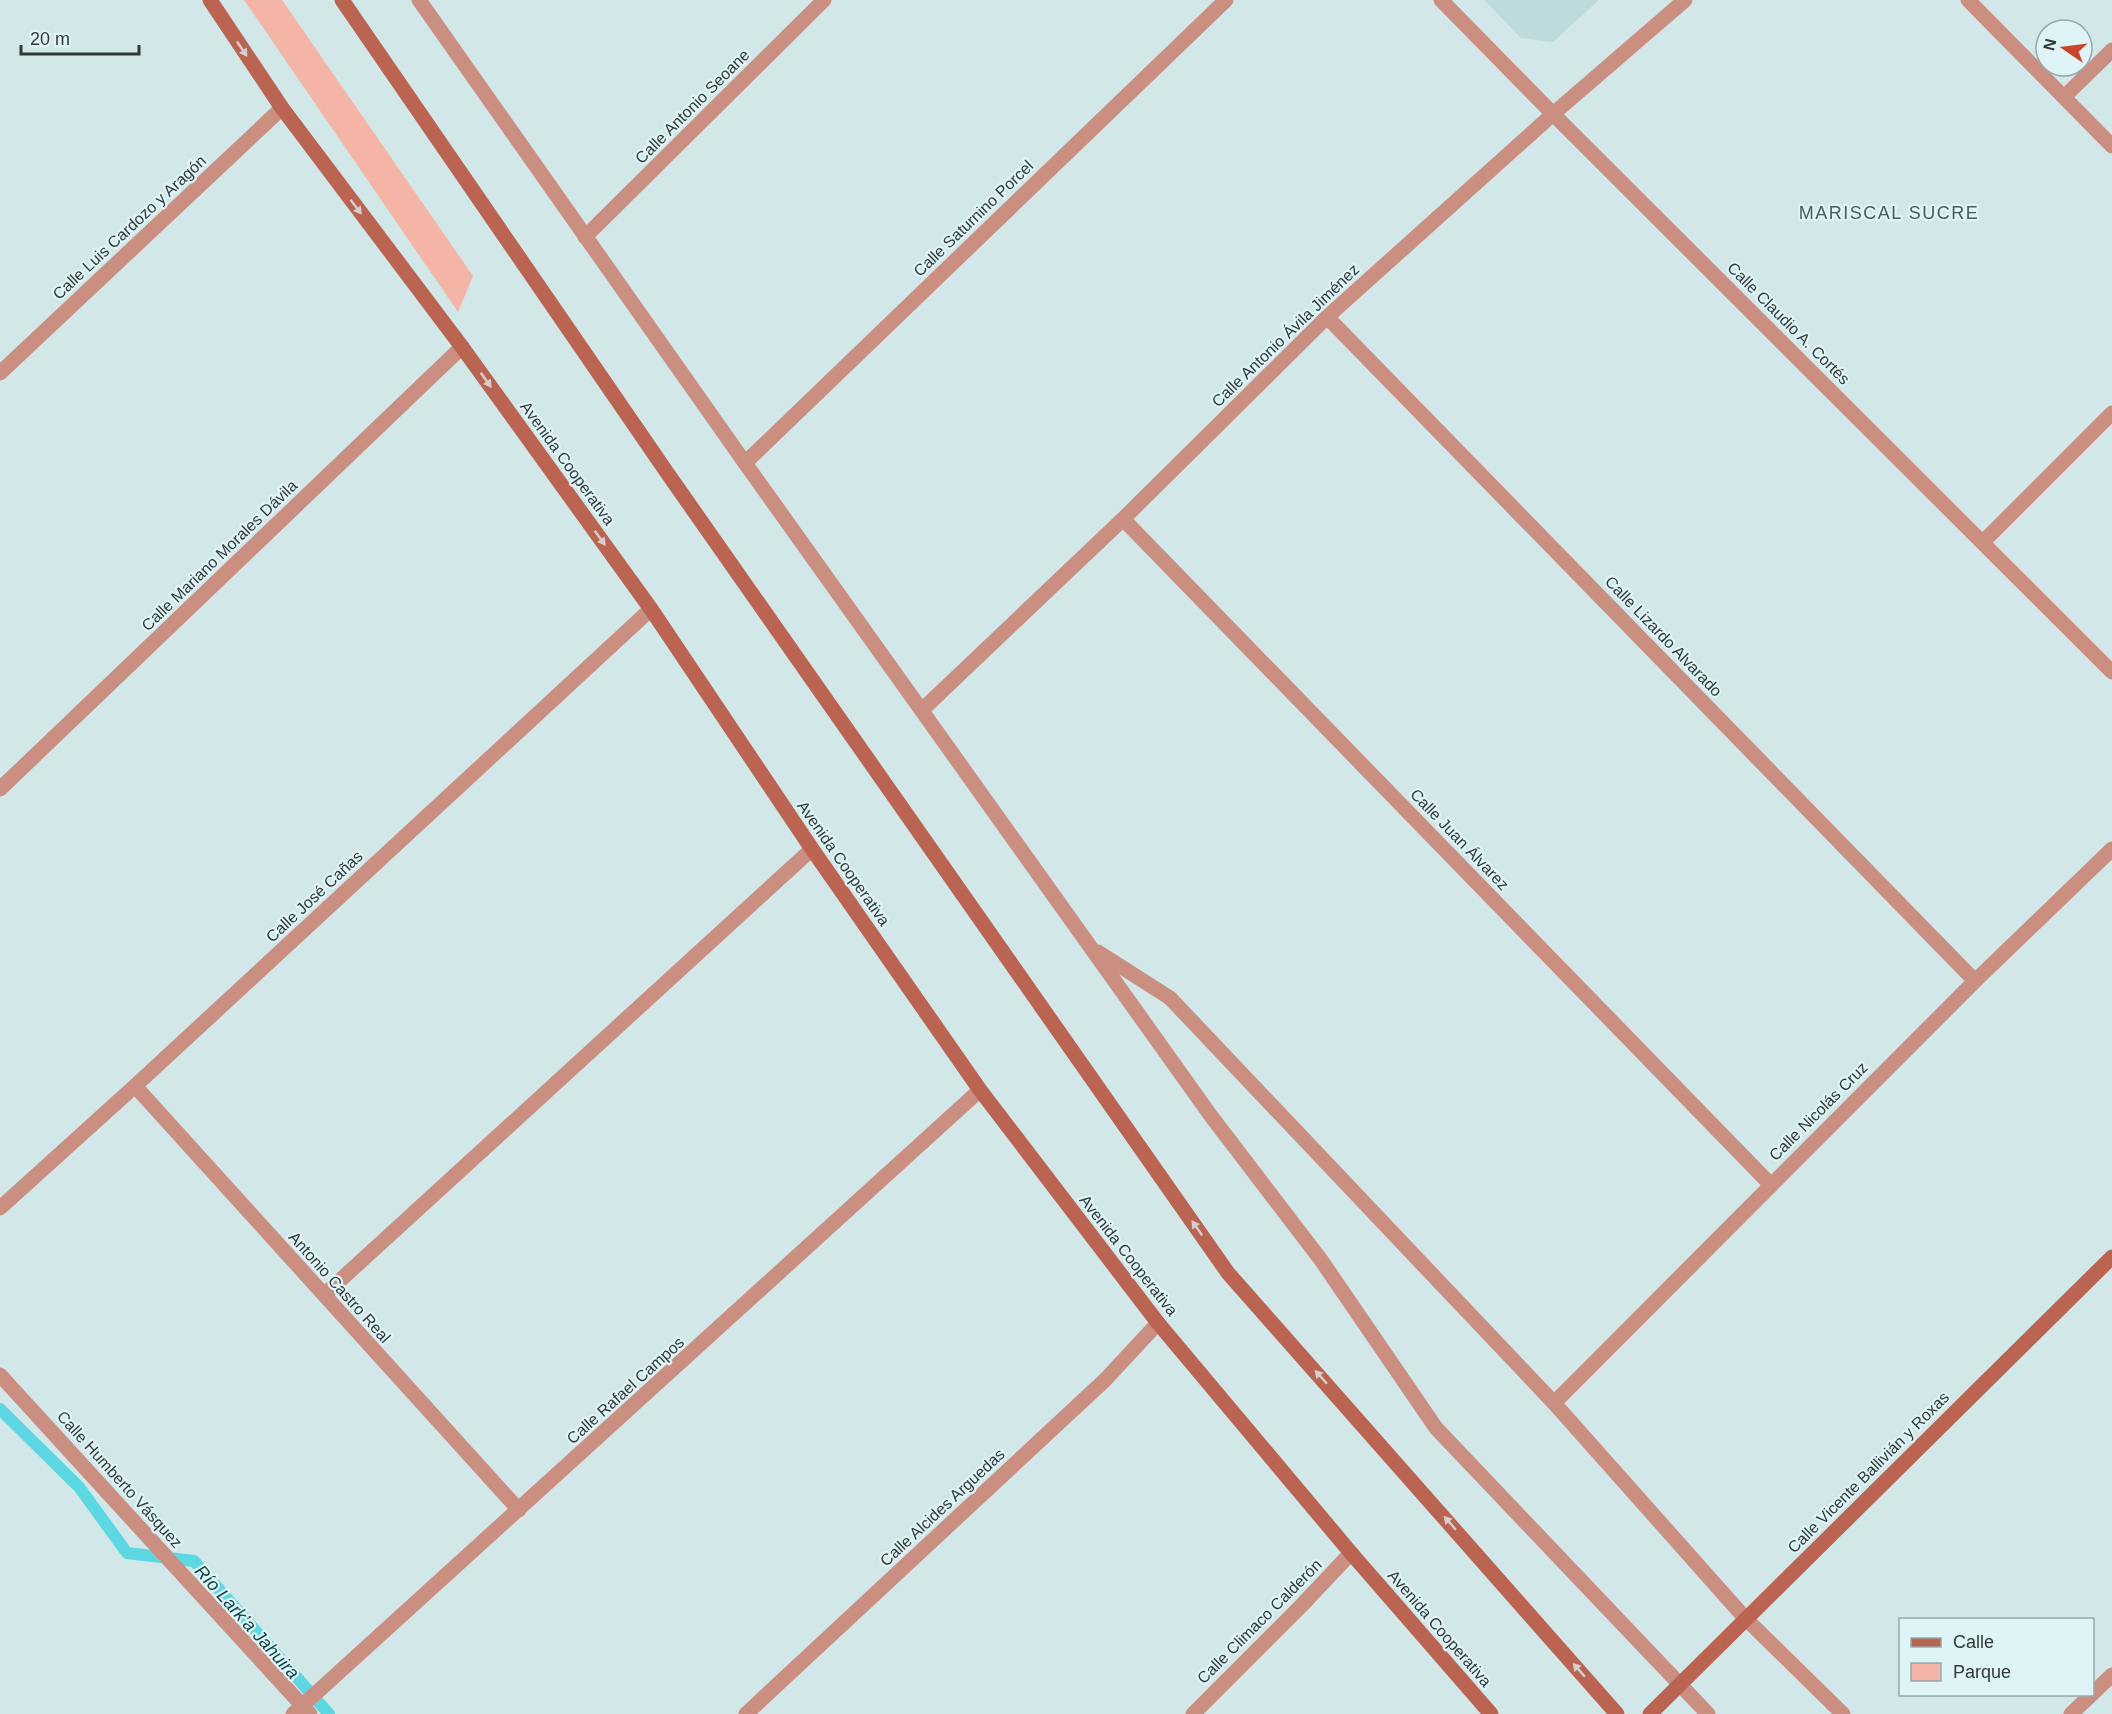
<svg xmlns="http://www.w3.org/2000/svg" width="2112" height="1714" viewBox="0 0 2112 1714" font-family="Arial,sans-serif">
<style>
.built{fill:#bddbdd}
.green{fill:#f4b5a6}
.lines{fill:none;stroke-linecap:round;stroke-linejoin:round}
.stream{stroke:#5bd8e2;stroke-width:12}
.street{stroke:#cb8f81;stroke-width:15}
.secondary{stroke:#bb6451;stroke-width:15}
.oneway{fill:#d5d0cd}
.labels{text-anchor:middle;stroke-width:4.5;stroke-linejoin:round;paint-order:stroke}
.street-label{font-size:16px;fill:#31393a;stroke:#def4f6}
.neighbourhood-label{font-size:18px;letter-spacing:1.5px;fill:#495b5d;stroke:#def4f6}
.water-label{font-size:18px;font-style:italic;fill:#094448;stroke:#def4f6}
</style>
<rect width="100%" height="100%" fill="#d1e7e8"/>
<path class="built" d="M1484 0H1599L1553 42 1521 38Z"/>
<path class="green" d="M244 0H282L473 276 458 312Z"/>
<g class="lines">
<path class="stream" d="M0 1409 79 1487 127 1553 194 1561 329 1714"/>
<path class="street" d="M419 0 745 463 1211 1116 1321 1260 1436 1428 1708 1714
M1441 0 1553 114 2112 672
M1968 0 2112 146
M2064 97 2112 50
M585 237 824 0
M1327 317 1975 981
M0 373 282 108
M745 463 1226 0
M1123 519 1770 1184
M1983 542 2112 413
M922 710 1123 519 1327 317 1553 114 1685 0
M0 789 462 347
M1098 952 1170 998 1554 1403 1745 1618 1843 1714
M135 1086 519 1510
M0 1208 135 1086 651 609
M324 1295 812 849
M0 1375 310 1714
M1554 1403 1975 981 2112 849
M2092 1694 2112 1675
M293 1714 980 1090
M746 1714 1105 1380 1158 1323
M1193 1714 1301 1606 1351 1553
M2071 1714 2092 1694"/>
<path class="secondary" d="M210 0 282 108 462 347 651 609 812 849 980 1090 1158 1323 1351 1553 1491 1714
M342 0 668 474 1228 1273 1617 1714
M1650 1714 2112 1257"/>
</g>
<defs><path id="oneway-solid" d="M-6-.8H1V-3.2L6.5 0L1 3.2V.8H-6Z" transform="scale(1.5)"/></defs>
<g class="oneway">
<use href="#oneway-solid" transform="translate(242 49) rotate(56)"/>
<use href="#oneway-solid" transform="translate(356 207) rotate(53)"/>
<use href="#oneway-solid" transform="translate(486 380) rotate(54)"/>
<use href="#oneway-solid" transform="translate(600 538) rotate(54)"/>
<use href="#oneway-solid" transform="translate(1197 1228) rotate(-125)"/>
<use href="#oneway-solid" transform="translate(1321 1377) rotate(-132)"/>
<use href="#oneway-solid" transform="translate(1450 1523) rotate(-131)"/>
<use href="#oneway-solid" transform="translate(1579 1670) rotate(-131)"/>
</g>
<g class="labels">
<g class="street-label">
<text transform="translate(692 106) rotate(-45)" y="6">Calle Antonio Seoane</text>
<text transform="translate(973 218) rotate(-44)" y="6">Calle Saturnino Porcel</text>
<text transform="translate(129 227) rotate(-43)" y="6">Calle Luis Cardozo y Aragón</text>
<text transform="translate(1789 323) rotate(45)" y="6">Calle Claudio A. Cortés</text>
<text transform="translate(1285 335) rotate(-44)" y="6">Calle Antonio Ávila Jiménez</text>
<text transform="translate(568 463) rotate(54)" y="6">Avenida Cooperativa</text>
<text transform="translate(219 555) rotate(-44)" y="6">Calle Mariano Morales Dávila</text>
<text transform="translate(1664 636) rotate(46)" y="6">Calle Lizardo Alvarado</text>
<text transform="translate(1460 839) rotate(46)" y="6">Calle Juan Álvarez</text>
<text transform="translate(844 863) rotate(55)" y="6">Avenida Cooperativa</text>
<text transform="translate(314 896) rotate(-43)" y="6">Calle José Cañas</text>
<text transform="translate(1818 1111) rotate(-45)" y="6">Calle Nicolás Cruz</text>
<text transform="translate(1129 1255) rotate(52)" y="6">Avenida Cooperativa</text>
<text transform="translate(340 1287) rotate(48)" y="6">Antonio Castro Real</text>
<text transform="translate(625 1390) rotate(-42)" y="6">Calle Rafael Campos</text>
<text transform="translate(1868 1472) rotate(-45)" y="6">Calle Vicente Ballivián y Roxas</text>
<text transform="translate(120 1479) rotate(48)" y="6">Calle Humberto Vásquez</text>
<text transform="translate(942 1507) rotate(-43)" y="6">Calle Alcides Arguedas</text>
<text transform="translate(1259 1621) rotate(-45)" y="6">Calle Climaco Calderón</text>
<text transform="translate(1440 1628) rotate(49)" y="6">Avenida Cooperativa</text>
</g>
<g class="neighbourhood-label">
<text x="1889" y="219">MARISCAL SUCRE</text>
</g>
<g class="water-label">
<text transform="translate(247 1622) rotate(48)" y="6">Río Lark’a Jahuira</text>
</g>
</g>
<rect x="1899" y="1618" width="195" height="78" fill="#def4f6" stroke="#99a9ab" stroke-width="1.5"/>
<rect x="1911" y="1638" width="30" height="9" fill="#bb6451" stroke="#99a9ab" stroke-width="1.5"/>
<text x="1953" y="1648" font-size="18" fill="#31393a">Calle</text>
<rect x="1911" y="1663" width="30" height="18" fill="#f4b5a6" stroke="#99a9ab" stroke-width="1.5"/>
<text x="1953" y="1678" font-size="18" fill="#31393a">Parque</text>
<g transform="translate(2064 48) rotate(284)"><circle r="28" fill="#def4f6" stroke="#99a9ab" stroke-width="1.5"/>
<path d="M0-4.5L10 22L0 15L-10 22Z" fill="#ce4327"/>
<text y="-9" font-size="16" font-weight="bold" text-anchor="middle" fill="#31393a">N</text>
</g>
<path d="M21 45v9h118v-9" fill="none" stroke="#31393a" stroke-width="3"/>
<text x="30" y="45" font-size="18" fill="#31393a" stroke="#def4f6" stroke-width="4.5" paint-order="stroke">20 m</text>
</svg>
